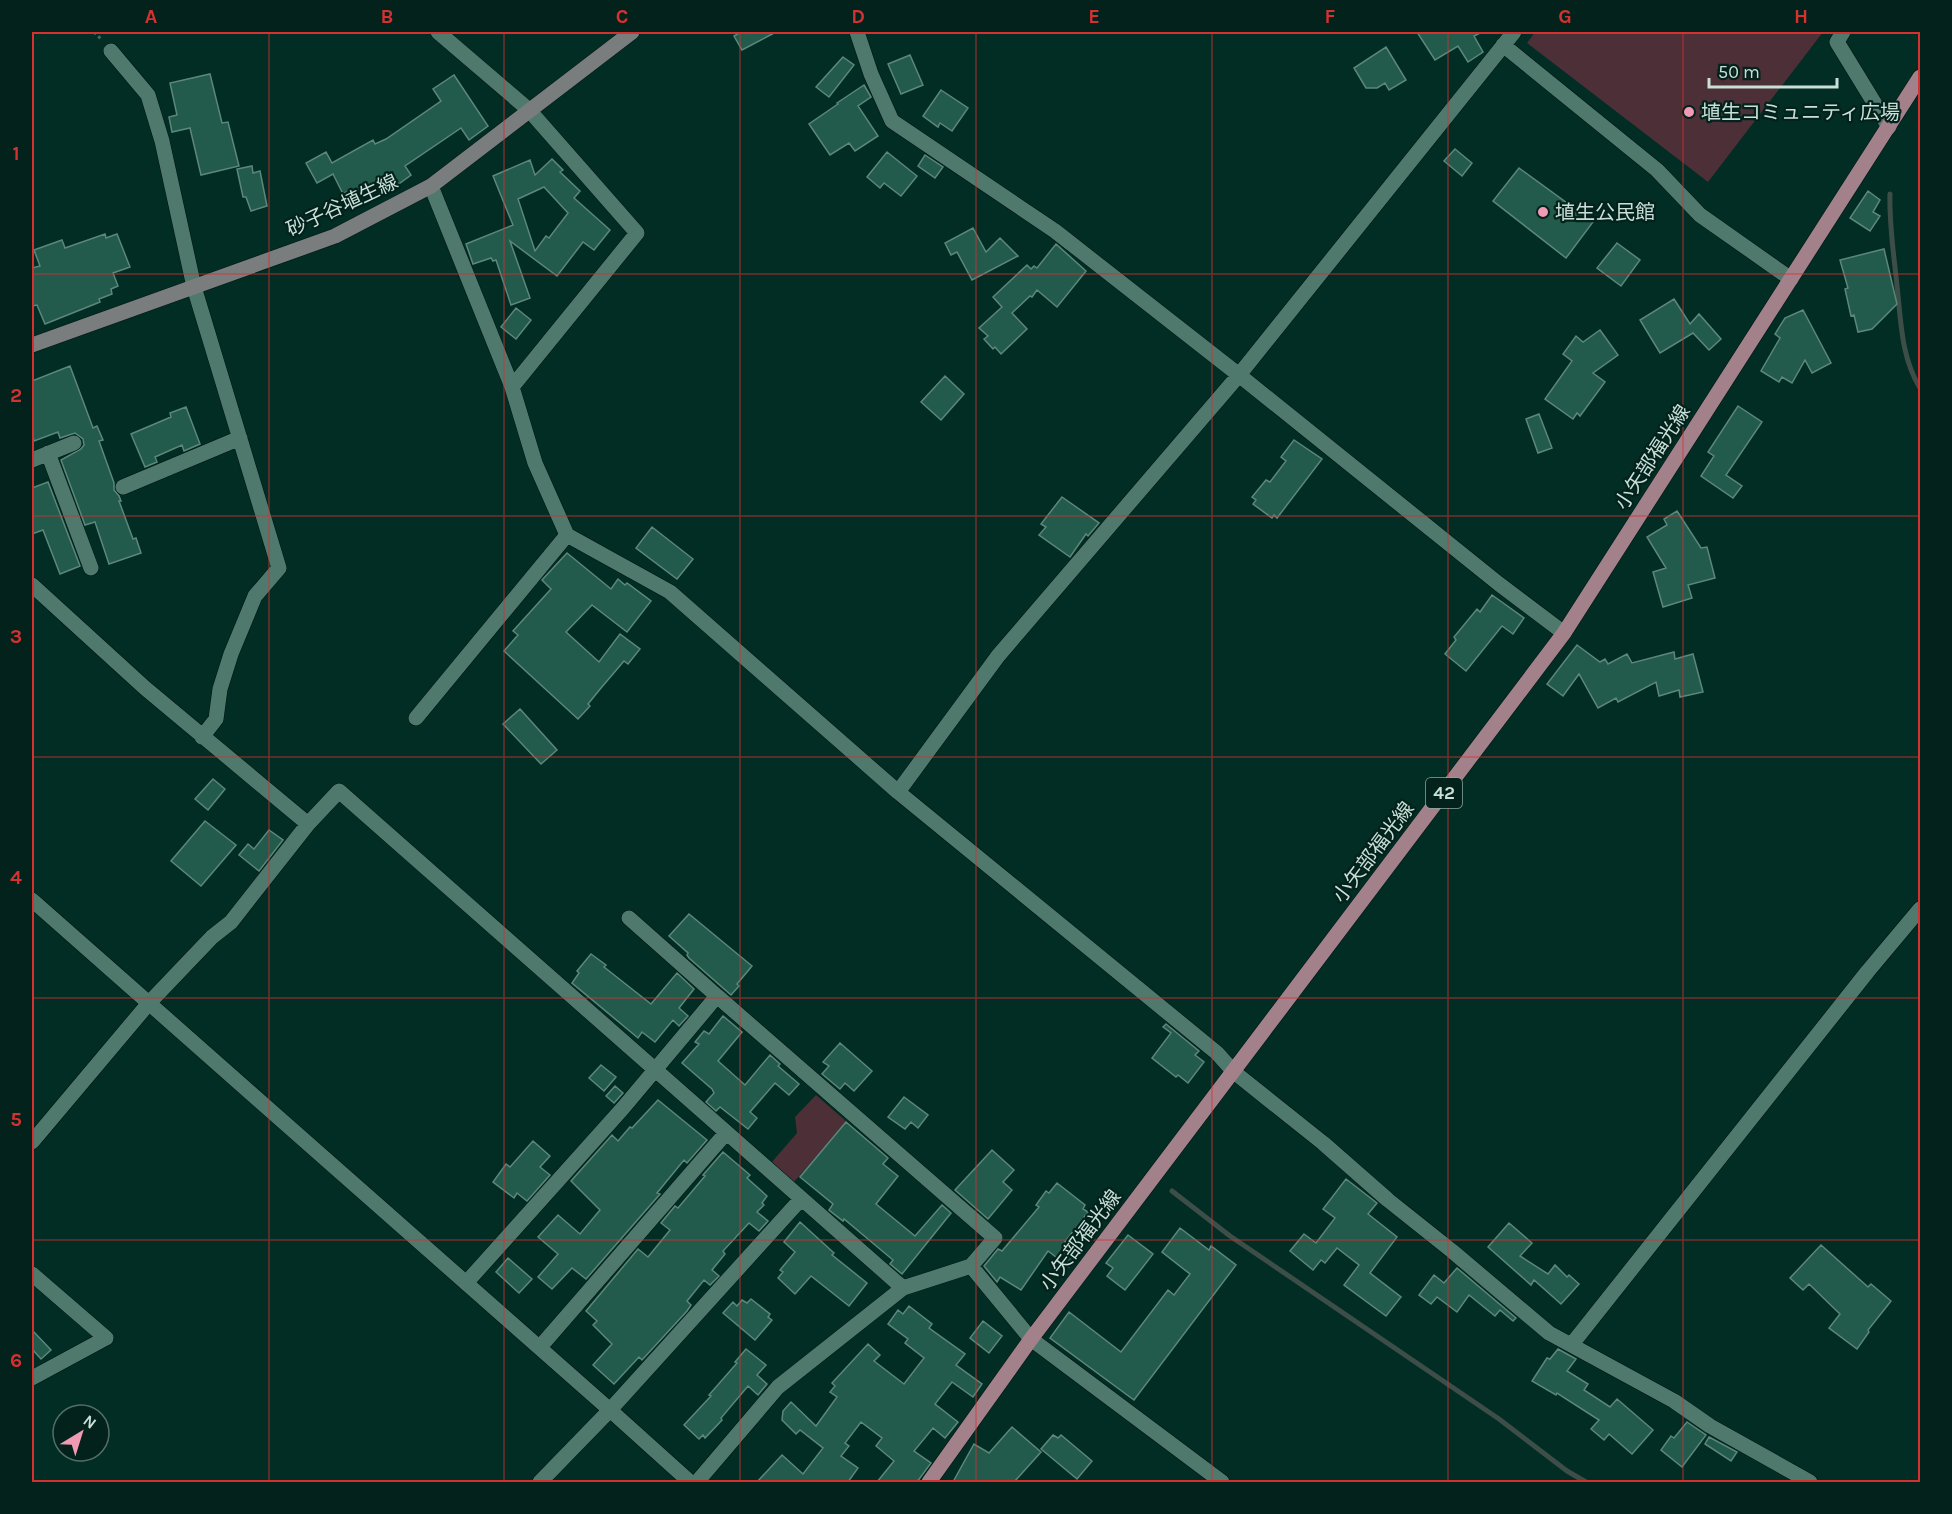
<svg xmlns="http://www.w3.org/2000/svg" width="1952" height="1514" viewBox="0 0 1952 1514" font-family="Karla,'Noto Sans JP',sans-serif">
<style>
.green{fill:#4c2f37}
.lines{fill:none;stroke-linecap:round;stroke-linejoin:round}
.stream{stroke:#3d4d48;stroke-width:5}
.building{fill:#225a4c;stroke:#5d877b;stroke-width:1.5;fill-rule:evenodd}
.minor-casing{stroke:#01130e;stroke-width:16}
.tertiary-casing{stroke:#01130e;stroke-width:16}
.secondary-casing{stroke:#01130e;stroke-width:16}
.primary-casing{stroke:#01130e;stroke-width:16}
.path{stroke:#436860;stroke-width:3;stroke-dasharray:3 3;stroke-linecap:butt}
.minor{stroke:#50796e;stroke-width:15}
.tertiary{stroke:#50796e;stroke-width:15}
.secondary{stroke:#797d7d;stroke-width:15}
.primary{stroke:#a2818b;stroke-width:15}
.grid{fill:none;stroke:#d53131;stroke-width:1.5;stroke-opacity:0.55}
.poi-dot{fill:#f19ab4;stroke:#03221b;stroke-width:2}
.labels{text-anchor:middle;stroke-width:4.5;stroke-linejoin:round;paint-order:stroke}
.shield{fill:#03221b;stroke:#8ea69f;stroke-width:1.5}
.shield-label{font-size:18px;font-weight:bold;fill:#c9dfd8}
.poi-label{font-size:20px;fill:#c9dfd8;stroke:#03221b;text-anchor:start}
.street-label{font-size:20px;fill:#c9dfd8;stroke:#03221b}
.neatline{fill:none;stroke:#d53131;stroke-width:2}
.grid-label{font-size:20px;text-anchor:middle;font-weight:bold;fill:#d53131}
</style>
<rect width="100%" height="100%" fill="#012d24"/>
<path class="green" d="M1535 32H1823L1708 182 1527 43Z
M816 1095 847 1122 793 1183 771 1163 797 1133 795 1117Z"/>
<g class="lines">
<path class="stream" d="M1890 194C1889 225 1894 255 1897 286 1901 321 1901 357 1920 388
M1172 1191 1230 1236 1499 1419 1567 1471 1586 1482"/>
</g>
<path class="building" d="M741 32H776L742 50 734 36Z
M1417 32H1482L1474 36 1483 52 1468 62 1458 46 1435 60Z
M1386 47 1406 80 1389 90 1385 83 1377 88H1366L1354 68Z
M910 55 923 85 901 94 888 64Z
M843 57 854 65 829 97 816 87Z
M210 74 222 123 228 122 239 166 201 175 190 128 172 132 169 117 177 115 170 83Z
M454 75 488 126 469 140 461 128 405 166 411 175 396 186 388 174 349 196 346 192 343 194 333 174 317 183 306 163 326 152 332 163 373 140 375 144 386 139 441 101 433 89Z
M864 85 871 97 858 106 878 136 855 151 849 143 830 155 809 124 838 104 837 103Z
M941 90 968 108 952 131 940 123 938 127 923 116Z
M1455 149 1472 163 1462 176 1444 161Z
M887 152 917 176 901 196 884 183 880 188 867 177Z
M925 155 943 167 935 178 918 166Z
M552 159 563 170 560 172 580 191 574 198 610 230 594 250 583 242 557 276 510 241 530 298 511 305 496 260 493 261 491 258 473 264 466 244 513 225 493 176 530 160 535 175ZM544 187 568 213 549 238 546 236 535 251 518 199Z
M252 166 253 173 260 171 267 206 251 211 246 197H243L237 169Z
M1519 168 1593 222 1566 258 1493 201Z
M1868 191 1880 200 1873 212 1880 216 1870 231 1850 218Z
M973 228 986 252 1000 238 1018 256 972 280 957 252 951 255 945 243Z
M105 234 106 238 117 234 130 267 113 273 118 286 111 289 112 294 99 299 100 302 45 324 37 305 32 306V268L40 266 34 250 62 240 65 248Z
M1617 243 1640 260 1621 286 1597 268Z
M1056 244 1086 271 1057 307 1037 290 1032 297 1030 296 1012 313 1027 329 1001 354 995 347 993 349 984 339 988 336 979 328 1002 307 993 297 1027 265 1031 269 1034 266 1037 268Z
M1884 249 1897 304 1872 329 1858 332 1854 315 1851 316 1845 289 1848 288 1840 260Z
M1674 299 1690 324 1699 314 1721 339 1709 350 1693 333 1660 353 1640 320Z
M516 308 531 320 516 339 501 327Z
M1803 310 1831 363 1812 373 1805 360 1792 383 1782 377 1779 382 1761 371 1780 338 1775 334 1785 318Z
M1600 330 1618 355 1593 373 1605 382 1580 416 1577 413 1573 419 1545 399 1572 361 1563 354 1576 336 1583 342Z
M70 366 93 428 97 426 103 440 99 441 114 483V490L119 496 121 501H119L133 539 136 538 141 553 109 564 95 522 85 525 61 460 81 449 84 445 83 439 75 433 60 438 58 432 34 441 32 433V381Z
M945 376 964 394 941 420 921 402Z
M1738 406 1762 422 1726 475 1742 486 1733 498 1701 476 1714 456 1708 452Z
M186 407 200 444 184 451 182 445 155 457 157 462 145 467 131 434 171 417 170 413Z
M1539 414 1552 448 1538 453 1526 419Z
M1294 440 1322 459 1277 518 1274 515 1272 518 1253 504 1256 500 1252 497 1266 480 1270 482 1286 461 1281 457Z
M48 482 80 566 60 574 43 530 32 534V488Z
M1062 497 1099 523 1088 536 1086 534 1070 557 1039 535 1046 527 1041 524Z
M1677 511 1701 548 1707 547 1715 578 1688 585 1692 598 1663 607 1653 572 1666 568 1647 537 1667 525 1664 519Z
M652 527 693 559 677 579 636 548Z
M567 553 611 589 618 579 625 585 627 583 651 601 627 632 592 605 566 632 599 662 620 634 640 649 628 664 624 661 601 688 588 704 590 706 578 719 504 651 518 635 513 631 551 589 542 580Z
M1492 595 1524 618 1513 634 1502 626 1466 671 1445 654 1456 640 1454 637 1477 609 1480 612Z
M1577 645 1600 662 1605 659 1608 664 1627 654 1632 663 1674 652 1675 659 1693 654 1703 692 1680 697 1679 690 1659 696 1656 682 1618 702 1616 698 1598 708 1579 674 1563 696 1547 684Z
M520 709 557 750 541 764 503 724Z
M213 779 225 789 208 810 195 799Z
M205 821 236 845 201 886 171 861Z
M269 830 283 840 259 871 239 855 248 844 254 849Z
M689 914 752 966 737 984 739 986 731 995 689 958 687 955 688 953 669 936Z
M591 954 606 965 604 967 651 1004 677 973 694 989 679 1008 688 1016 679 1026 673 1020 655 1042 642 1032 638 1038 572 983 579 973 577 971Z
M723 1016 742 1032 718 1061 745 1085 770 1055 780 1064 778 1066 799 1084 789 1095 775 1083 750 1112 757 1118 748 1129 720 1107 716 1111 706 1102 714 1093 712 1089 682 1063 699 1044 695 1042 704 1031 709 1034Z
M1166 1024 1199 1051 1195 1055 1204 1062 1188 1083 1178 1075 1176 1077 1152 1058 1171 1033 1163 1027Z
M840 1043 872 1071 854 1091 845 1083 840 1089 822 1074 829 1066 823 1062Z
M601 1065 616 1077 604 1091 589 1078Z
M615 1086 623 1093 614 1103 606 1096Z
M904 1097 928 1115 918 1128 911 1122 905 1129 888 1117Z
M658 1100 707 1140 687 1163 684 1160 657 1193 660 1194 586 1279 572 1268 552 1289 538 1277 558 1254 538 1237 558 1215 580 1234 600 1210 571 1181 612 1135 618 1141 630 1127 632 1128Z
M846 1122 888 1158 883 1164 898 1176 876 1204 915 1236 942 1205 951 1213 902 1274 890 1264 893 1260 844 1219 843 1221 829 1210 833 1204 800 1177Z
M533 1141 550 1156 540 1167 550 1175 527 1201 517 1193 514 1198 493 1182 506 1164 510 1167Z
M992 1150 1014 1170 1003 1182 1012 1190 988 1219 955 1190Z
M723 1152 750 1175 747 1178 767 1196 762 1203 764 1205 757 1212 768 1221 759 1231 749 1223 723 1251 725 1254 712 1270 719 1276 710 1285 704 1280 687 1301 691 1305 687 1311 642 1360 639 1357 614 1384 593 1365 612 1344 593 1325 597 1321 586 1311 638 1249 648 1257 670 1230 661 1223 675 1206 678 1208 705 1176 703 1175Z
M1346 1179 1377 1203 1368 1214 1397 1237 1370 1273 1401 1297 1386 1316 1344 1285 1359 1265 1337 1248 1325 1263 1321 1260 1313 1270 1290 1251 1304 1234 1316 1243 1335 1218 1323 1209Z
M1057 1183 1085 1205 1083 1209 1088 1212 1064 1243 1078 1254 1069 1267 1048 1251 1021 1290 1000 1277 997 1282 984 1266 998 1249 1002 1251 1039 1207 1036 1205 1046 1191 1049 1193Z
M800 1222 834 1253 832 1255 867 1283 849 1306 811 1276 795 1294 778 1278 783 1272 780 1270 795 1252 784 1242Z
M1509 1223 1532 1243 1520 1256 1548 1274 1555 1265 1567 1277 1569 1275 1579 1284 1561 1304 1534 1280 1531 1285 1488 1247Z
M1180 1228 1209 1250 1211 1246 1236 1265 1134 1400 1050 1338 1069 1312 1121 1352 1168 1290 1174 1295 1190 1274 1162 1252Z
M1128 1235 1153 1254 1125 1290 1107 1276 1113 1268 1106 1263Z
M1821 1245 1868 1287 1871 1284 1891 1301 1868 1330 1869 1332 1857 1349 1829 1328 1840 1314 1809 1284 1803 1290 1790 1278Z
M508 1258 532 1279 519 1293 496 1272Z
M1457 1268 1516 1318 1513 1321 1500 1310 1495 1316 1469 1295 1457 1312 1437 1297 1431 1304 1419 1295 1434 1275 1444 1283Z
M751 1299 770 1314 768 1317 772 1320 755 1340 723 1313 733 1302 737 1306 742 1300 747 1303Z
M909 1306 932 1324 929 1328 965 1354 956 1365 982 1384 973 1397 952 1382 935 1404 958 1422 945 1438 933 1428 914 1451 931 1463 917 1482H877L894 1461 876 1446 882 1438 861 1422 845 1443 849 1446 841 1456 858 1468 848 1482H757L782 1455 803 1474 823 1448 800 1430 796 1434 782 1420 783 1411 791 1402 816 1426 837 1397 830 1392 835 1386 832 1383 868 1344 880 1355 874 1361 904 1384 924 1358 905 1343 908 1339 888 1324 898 1310 903 1314Z
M983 1321 1002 1336 989 1353 970 1338Z
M32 1330 51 1350 41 1359 32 1349Z
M746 1349 766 1365 757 1375 767 1384 758 1395 748 1386 721 1418 722 1420 705 1438 703 1435 699 1439 684 1425 711 1396 709 1395 737 1363 735 1362Z
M1558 1349 1576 1359 1567 1371 1588 1384 1584 1390 1610 1407 1617 1399 1653 1430 1632 1454 1609 1434 1604 1440 1591 1429 1599 1420 1557 1393 1556 1395 1532 1381 1547 1358 1550 1359Z
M1687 1422 1706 1435 1682 1467 1661 1450 1671 1436 1674 1438Z
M1012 1427 1041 1452 1014 1482H953L974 1444 989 1453Z
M1053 1435 1058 1438 1061 1435 1092 1461 1077 1479 1041 1449Z
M1709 1437 1737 1452 1731 1461 1705 1444Z"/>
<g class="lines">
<g class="minor-casing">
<path id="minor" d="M438 32 529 110 637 233 512 387
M857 32 871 74 892 121 1055 231 1239 375 1499 584 1564 633
M1843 32 1837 42 1889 127
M1503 45 1657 170 1700 215 1791 279
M111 51 148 95 162 141 194 287 279 568 255 596 231 654 220 689 216 719 202 737
M431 186 512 387 535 463 567 535 670 592 898 792 1217 1053 1234 1072 1323 1143 1388 1200 1452 1251 1549 1333 1674 1401 1710 1426 1810 1482
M48 453 91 568
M32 460 74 443
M123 487 240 438
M32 585 145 688 308 824
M416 718 567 535
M898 792 998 656 1239 375 1514 32
M629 918 717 996
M32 1142 149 1003 212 937 231 922 308 824 339 791 903 1288
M971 1266 1031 1339 1222 1482
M32 1274 106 1338 32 1378
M466 1283 623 1108 717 996 995 1238 971 1266 903 1288 778 1387 697 1482
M1572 1344 1868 971 1920 909
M540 1347 726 1133
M540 1482 610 1410 801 1199"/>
</g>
<g class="tertiary-casing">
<path id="tertiary" d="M32 900 610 1410 690 1482"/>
</g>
<g class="secondary-casing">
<path id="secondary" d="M32 345 335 236 431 186 632 32"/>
</g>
<g class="primary-casing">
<path id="primary" d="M929 1482 1031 1339 1564 633 1920 77"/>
</g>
<path class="path" d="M94 32 101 39"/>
<use href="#minor" class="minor"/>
<use href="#tertiary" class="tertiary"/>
<use href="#secondary" class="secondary"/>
<use href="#primary" class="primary"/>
</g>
<path class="grid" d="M269 32V1482M504 32V1482M740 32V1482M976 32V1482M1212 32V1482M1448 32V1482M1683 32V1482M32 274H1920M32 516H1920M32 757H1920M32 998H1920M32 1240H1920"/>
<g class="poi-dot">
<circle cx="1689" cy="112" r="6"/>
<circle cx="1543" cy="212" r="6"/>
</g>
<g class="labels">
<rect class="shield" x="1426" y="778" width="36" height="30" rx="4.5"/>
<g class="shield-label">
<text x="1444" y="799">42</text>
</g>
<g class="poi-label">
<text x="1701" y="119">埴生コミュニティ広場</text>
<text x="1555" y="219">埴生公民館</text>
</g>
<g class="street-label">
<text transform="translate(342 205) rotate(-25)" y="7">砂子谷埴生線</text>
<text transform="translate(1652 457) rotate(-57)" y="7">小矢部福光線</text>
<text transform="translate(1373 852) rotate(-53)" y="7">小矢部福光線</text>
<text transform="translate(1080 1240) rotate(-53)" y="7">小矢部福光線</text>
</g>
</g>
<rect width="1952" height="1514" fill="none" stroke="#03221b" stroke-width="66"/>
<g transform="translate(81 1433) rotate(38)"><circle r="28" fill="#03221b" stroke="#526e67" stroke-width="1.5"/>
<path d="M0-4.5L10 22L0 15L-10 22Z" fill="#f19ab4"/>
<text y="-9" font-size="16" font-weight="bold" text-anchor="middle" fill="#c9dfd8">N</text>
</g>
<path d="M1709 78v9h128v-9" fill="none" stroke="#c9dfd8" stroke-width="3"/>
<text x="1718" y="78" font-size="18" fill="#c9dfd8" stroke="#03221b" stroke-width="4.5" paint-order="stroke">50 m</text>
<rect x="33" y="33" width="1886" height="1448" class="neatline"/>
<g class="grid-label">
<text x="151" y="23">A</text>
<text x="387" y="23">B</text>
<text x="622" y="23">C</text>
<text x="858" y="23">D</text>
<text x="1094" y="23">E</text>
<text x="1330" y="23">F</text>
<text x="1565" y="23">G</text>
<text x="1801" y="23">H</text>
<text x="16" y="160">1</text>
<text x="16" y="402">2</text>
<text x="16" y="643">3</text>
<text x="16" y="884">4</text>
<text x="16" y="1126">5</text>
<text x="16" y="1367">6</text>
</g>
</svg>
